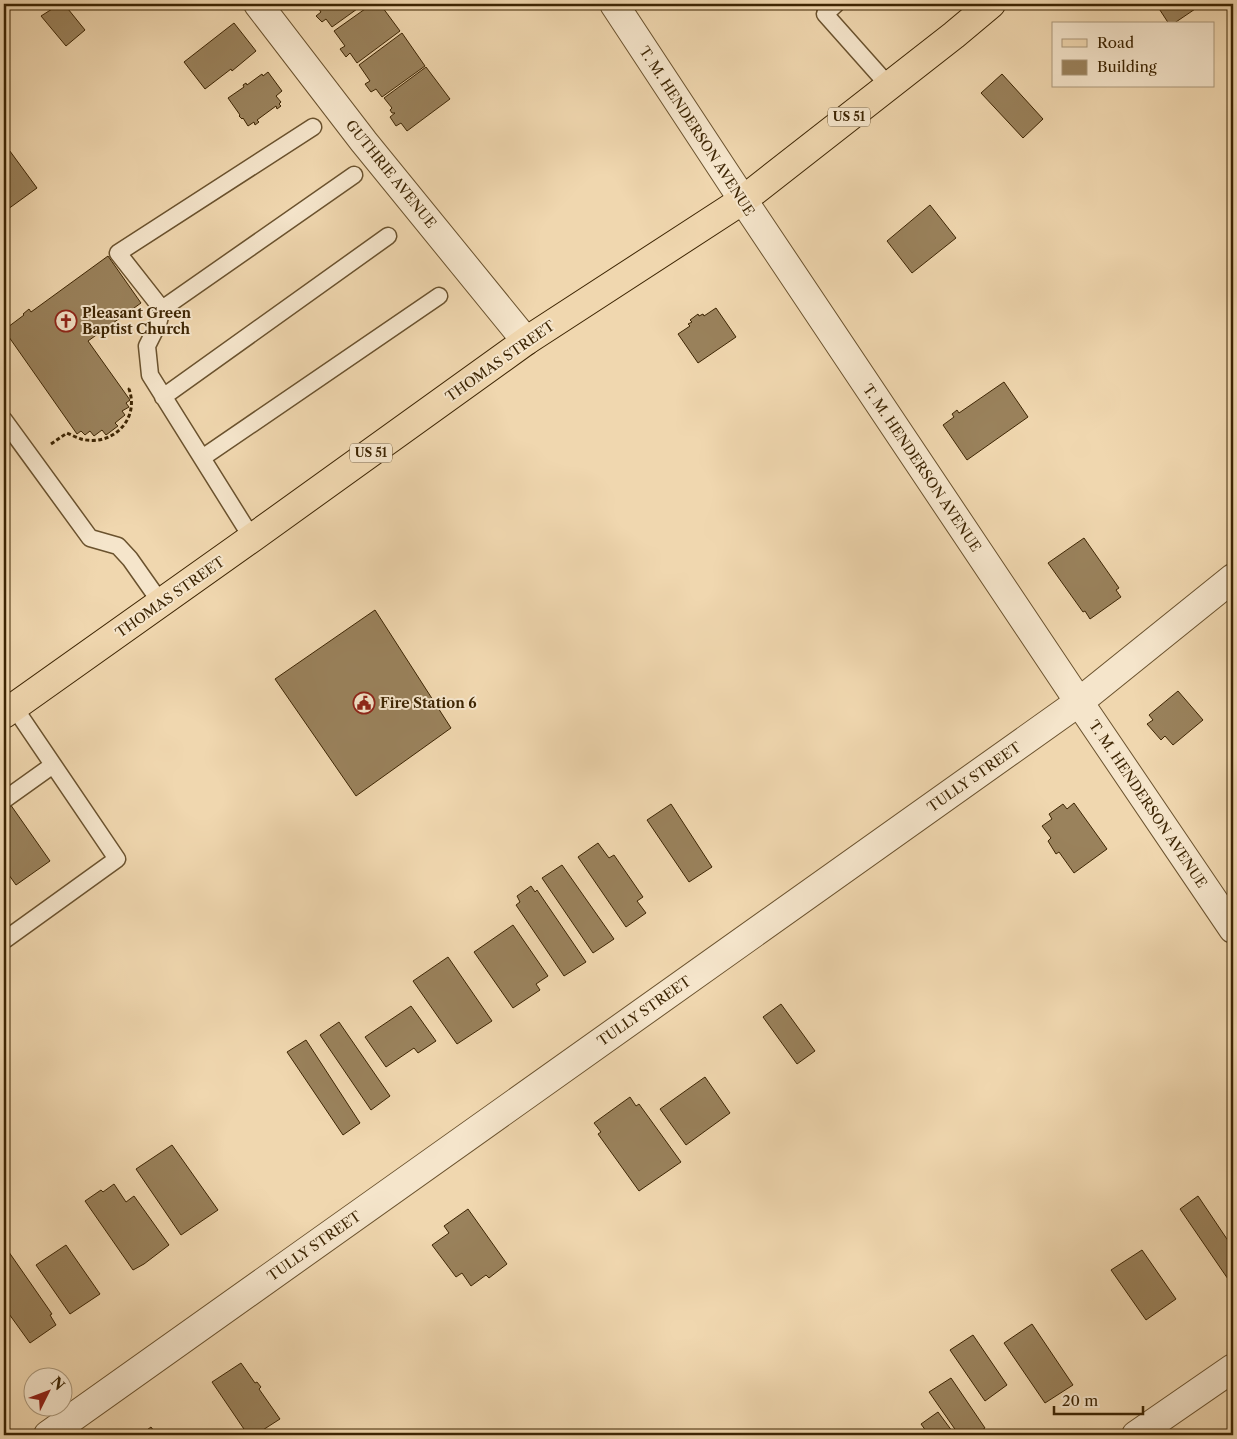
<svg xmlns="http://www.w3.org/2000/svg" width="1237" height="1439" viewBox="0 0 1237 1439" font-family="'Libre Caslon Text',serif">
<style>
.building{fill:#9a825c;stroke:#3d2503}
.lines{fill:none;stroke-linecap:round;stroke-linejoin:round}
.service-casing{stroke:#6a522e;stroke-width:19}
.minor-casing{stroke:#6a522e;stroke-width:30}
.tertiary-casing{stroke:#6a522e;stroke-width:30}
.primary-casing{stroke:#3d2503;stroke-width:30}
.path{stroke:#3d2503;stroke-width:3;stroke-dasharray:4 2.5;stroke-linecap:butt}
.service{stroke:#f5e5cb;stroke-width:16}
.minor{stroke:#f5e5cb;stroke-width:28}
.tertiary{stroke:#f5e5cb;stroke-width:28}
.primary{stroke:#f0d7af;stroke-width:28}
.labels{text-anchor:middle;stroke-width:4;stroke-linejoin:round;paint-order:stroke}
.shield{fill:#f5e5cb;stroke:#745f3f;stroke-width:1}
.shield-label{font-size:12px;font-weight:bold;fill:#3d2503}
.street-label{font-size:14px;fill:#3d2503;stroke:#f5e5cb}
.poi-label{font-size:14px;font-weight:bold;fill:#3d2503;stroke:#f5e5cb;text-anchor:start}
</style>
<rect width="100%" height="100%" fill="#f0d7af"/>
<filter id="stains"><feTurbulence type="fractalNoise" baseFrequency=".004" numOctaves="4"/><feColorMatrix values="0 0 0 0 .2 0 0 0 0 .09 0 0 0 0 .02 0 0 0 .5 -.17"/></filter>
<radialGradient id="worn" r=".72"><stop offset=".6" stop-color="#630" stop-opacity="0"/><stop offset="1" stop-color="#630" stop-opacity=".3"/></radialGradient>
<path class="building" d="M60 4H64L85 30 66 46 41 16Z
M315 4H364L332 27 326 19 322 22 316 16 321 12Z
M372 4H380L400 31 357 63 350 53 346 57 340 49 345 46 334 31Z
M1138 4H1151L1142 9Z
M1156 4H1200L1201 5 1173 24H1169Z
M234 23 256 51 232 71 231 69 205 89 184 62Z
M402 33 425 66 382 97 376 89 371 92 365 84 370 81 359 65Z
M426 67 450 99 407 131 401 123 396 126 390 117 395 113H392L390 110 392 108 384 98Z
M268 72 282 91 276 96 281 102 279 104 281 106 277 109 276 106 257 120 259 122 255 125 254 122 248 126 243 118 242 119 239 116 240 115 228 98 244 87 243 85 246 83 247 85 262 74 263 76Z
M1002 74 1043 119 1023 138 981 93Z
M4 143 37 188 4 212Z
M930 205 956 238 912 273 887 241Z
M108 256 141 303 88 341 130 400 126 403 129 407 122 411 125 415 115 423 118 426 106 435 102 430 94 436 90 431 85 435 81 431 77 434 4 330 24 315 23 314 29 309 31 312Z
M716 308 736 337 698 363 678 334 690 326 688 324 692 322 690 320 698 314 699 316 703 314 704 316Z
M1004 382 1028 417 967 460 943 425 954 417 952 414 957 410 959 413Z
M1084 538 1119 588 1116 590 1121 597 1090 619 1085 611 1083 612 1048 563Z
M375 610 451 728 356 796 275 679Z
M1178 691 1203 720 1173 745 1165 736 1161 740 1147 724 1153 720 1149 715Z
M1074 803 1107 849 1074 873 1059 852 1056 854 1048 841 1051 838 1042 826 1052 819 1049 814 1063 804 1067 809Z
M10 804 50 861 16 885 4 868V809Z
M671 804 712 867 689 882 647 820Z
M598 843 609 858 614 855 643 897 637 901 646 913 626 927 578 857Z
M562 865 614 939 593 953 542 878Z
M531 886 535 892 537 890 586 962 564 976 516 905 520 902 517 896Z
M513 925 548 976 536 984 540 990 513 1008 474 952Z
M448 957 492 1021 457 1044 413 981Z
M781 1004 815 1051 797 1064 763 1017Z
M411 1006 436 1041 418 1053 414 1048 386 1067 365 1037Z
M339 1022 390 1096 371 1110 320 1035Z
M306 1040 360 1123 343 1135 287 1052Z
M705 1077 730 1113 686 1145 660 1109Z
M630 1097 636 1106 639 1104 681 1162 639 1191 598 1134 601 1132 594 1123Z
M172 1145 218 1210 181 1235 136 1169Z
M114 1184 126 1202 134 1196 169 1245 144 1264 133 1270 85 1201 101 1190 103 1192Z
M1198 1196 1233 1248V1276L1228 1279 1180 1209Z
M468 1209 507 1264 489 1278 486 1275 471 1286 462 1273 456 1277 432 1245 449 1233 444 1226Z
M4 1245 52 1314 50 1315 56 1325 30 1343 4 1307Z
M66 1245 100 1294 70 1314 36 1265Z
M1142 1250 1176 1299 1146 1320 1111 1270Z
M1032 1324 1073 1385 1045 1403 1004 1343Z
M973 1335 1007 1385 985 1401 950 1350Z
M241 1363 255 1383 257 1382 261 1387 259 1389 280 1419 255 1435H248L212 1382Z
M951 1378 985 1428 974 1435H959L929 1392Z
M938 1412 955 1435H920L926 1431 921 1424Z
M151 1427 157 1435H140Z"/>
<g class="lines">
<g class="service-casing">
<path id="service" d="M836 4 825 14 889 86
M162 309 118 253 313 127
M163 397 388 236
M4 420 90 538 118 546 130 559 161 603
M202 458 439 296
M252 538 150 375 147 346 158 324 162 309 354 175
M4 800 53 765
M4 936 6 939 117 859 14 707"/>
</g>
<g class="minor-casing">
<path id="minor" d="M258 4 364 142 526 341
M614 4 743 200
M48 1435 1079 702 1233 578
M1136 1435 1233 1368"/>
</g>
<g class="tertiary-casing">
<path id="tertiary" d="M743 200 1079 702 1233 929"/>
</g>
<g class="primary-casing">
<path id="primary" d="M4 714 252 538 526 341 743 200 954 35 991 4"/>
</g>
<path class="path" d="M51 444 67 433C72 435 77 438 81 439 112 447 140 420 129 389L131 388"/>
<use href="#service" class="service"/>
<use href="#minor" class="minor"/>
<use href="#tertiary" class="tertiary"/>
<use href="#primary" class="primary"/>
</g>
<defs>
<g id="church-ring" transform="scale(1.125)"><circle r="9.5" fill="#f5e5cb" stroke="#8f2418" stroke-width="1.5"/><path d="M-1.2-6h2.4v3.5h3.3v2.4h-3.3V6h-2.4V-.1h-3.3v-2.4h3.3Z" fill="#8f2418"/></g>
<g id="civic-ring" transform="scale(1.125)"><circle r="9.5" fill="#f5e5cb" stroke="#8f2418" stroke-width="1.5"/><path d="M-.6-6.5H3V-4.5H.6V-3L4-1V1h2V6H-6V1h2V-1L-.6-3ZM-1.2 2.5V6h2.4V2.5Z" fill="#8f2418"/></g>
</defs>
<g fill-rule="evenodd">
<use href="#church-ring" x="66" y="321"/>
<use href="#civic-ring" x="364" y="703"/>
</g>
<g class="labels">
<g class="shield">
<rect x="828" y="107.5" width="42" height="19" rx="4"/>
<rect x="350" y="443.5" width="42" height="19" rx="4"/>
</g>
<g class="shield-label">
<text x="849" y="121">US 51</text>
<text x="371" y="457">US 51</text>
</g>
<g class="street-label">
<text transform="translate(697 131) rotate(57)" y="5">T. M. HENDERSON AVENUE</text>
<text transform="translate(391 174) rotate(51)" y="5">GUTHRIE AVENUE</text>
<text transform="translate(500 361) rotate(-35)" y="5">THOMAS STREET</text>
<text transform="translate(922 468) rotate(56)" y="5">T. M. HENDERSON AVENUE</text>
<text transform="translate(170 597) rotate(-35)" y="5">THOMAS STREET</text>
<text transform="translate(974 777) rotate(-35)" y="5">TULLY STREET</text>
<text transform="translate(1148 804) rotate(56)" y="5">T. M. HENDERSON AVENUE</text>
<text transform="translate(644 1011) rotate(-35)" y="5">TULLY STREET</text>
<text transform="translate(314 1246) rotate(-35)" y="5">TULLY STREET</text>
</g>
<g class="poi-label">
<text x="82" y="318">Pleasant Green<tspan x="82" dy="16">Baptist Church</tspan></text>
<text x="380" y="708">Fire Station 6</text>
</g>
</g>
<rect width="1237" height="1439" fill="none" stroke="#f0d7af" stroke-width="20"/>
<rect x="5" y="5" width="1227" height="1429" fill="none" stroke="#3d2503" stroke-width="2.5"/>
<rect x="10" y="10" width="1217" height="1419" fill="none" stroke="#3d2503"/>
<rect x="1052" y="22" width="162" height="65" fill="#f5e5cb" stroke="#ab987b"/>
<rect x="1062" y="39" width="25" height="8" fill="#f0d7af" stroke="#ab987b"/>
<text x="1097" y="48" font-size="15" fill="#3d2503">Road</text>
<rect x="1062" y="60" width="25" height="15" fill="#9a825c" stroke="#ab987b"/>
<text x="1097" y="72" font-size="15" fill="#3d2503">Building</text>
<g transform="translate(48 1392) rotate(48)"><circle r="24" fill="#f5e5cb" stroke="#ab987b"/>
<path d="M0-4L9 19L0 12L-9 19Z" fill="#8f2418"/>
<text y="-8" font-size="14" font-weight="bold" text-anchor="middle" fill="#3d2503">N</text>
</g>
<path d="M1054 1406v8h89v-8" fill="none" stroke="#3d2503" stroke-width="2.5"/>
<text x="1062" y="1406" font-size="15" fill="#3d2503" stroke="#f5e5cb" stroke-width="4" paint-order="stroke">20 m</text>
<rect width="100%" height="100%" filter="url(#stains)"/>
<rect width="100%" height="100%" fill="url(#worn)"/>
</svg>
